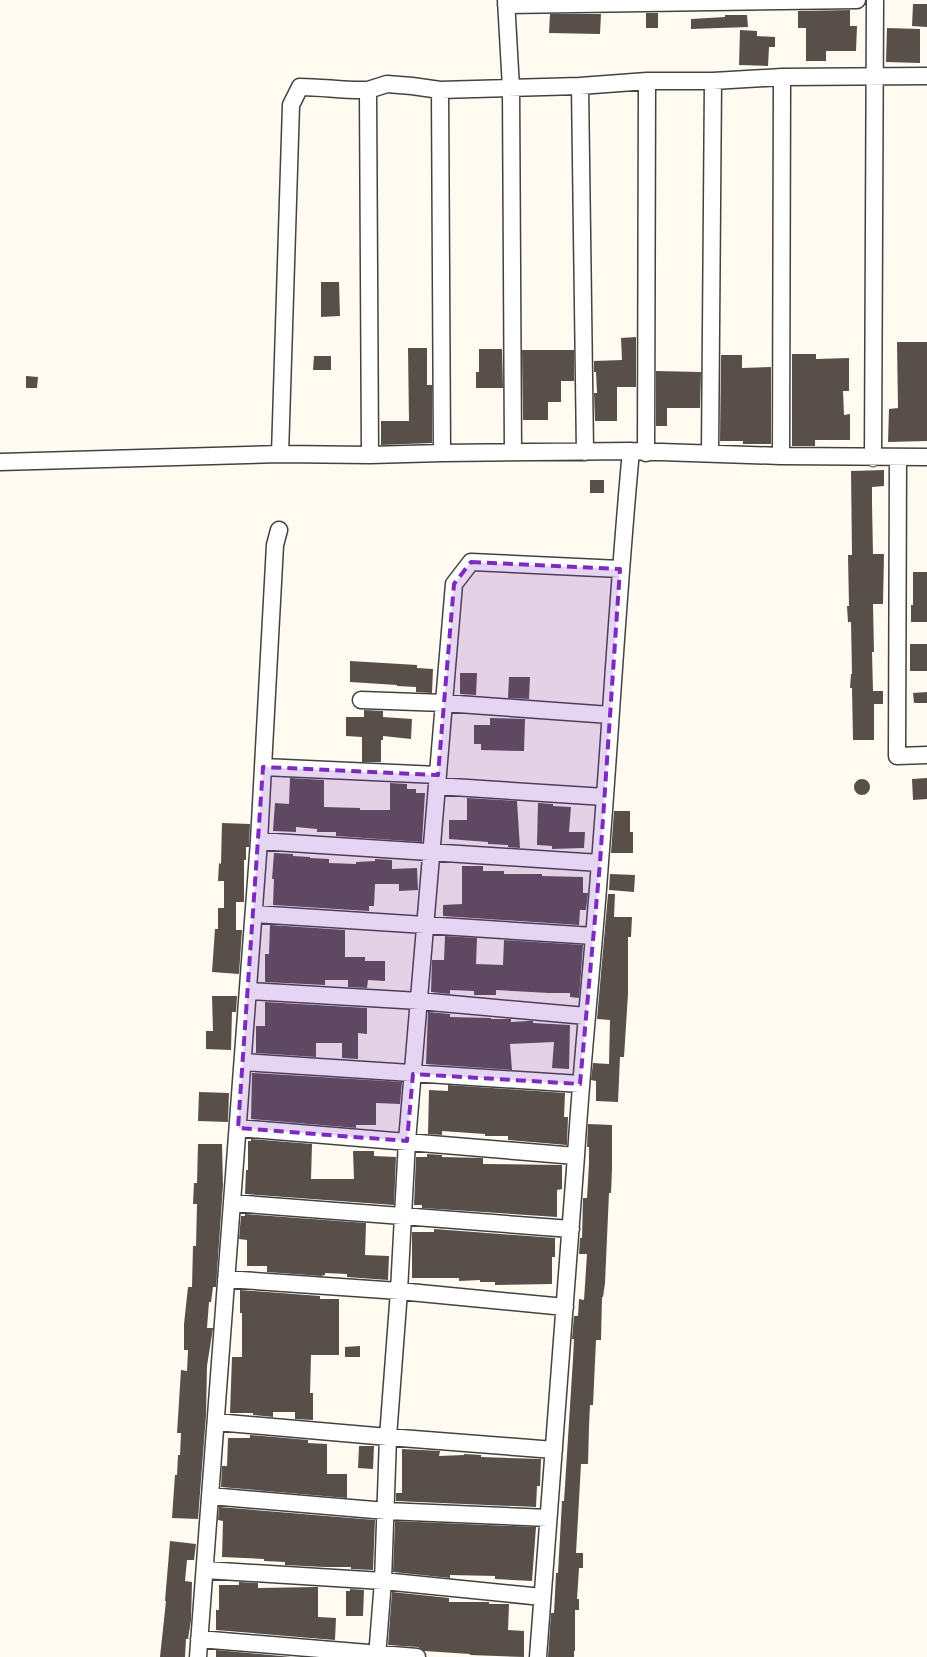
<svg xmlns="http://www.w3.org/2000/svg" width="927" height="1657" viewBox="0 0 927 1657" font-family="'Playfair Display',serif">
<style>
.building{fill:#584f4b}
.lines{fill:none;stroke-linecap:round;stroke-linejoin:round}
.street-casing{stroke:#424242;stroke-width:19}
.street{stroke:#fff;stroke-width:16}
.marked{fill:#7b2cbf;fill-opacity:0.2;stroke:#7b2cbf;stroke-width:4;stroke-dasharray:10 6;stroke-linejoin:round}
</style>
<rect width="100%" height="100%" fill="#fffbf1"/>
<path class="building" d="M913 4H927V27L912 26Z
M850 10V26H857L856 51H826V61H806V28H798V11Z
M646 13H658V28H646Z
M550 14H601L600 34 549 33Z
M725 15H747L748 27 691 29V19L725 17Z
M887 28 920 29V63L886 62Z
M740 30 757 31V36L775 37V47H769L768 66 739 65Z
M321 282H339L340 316 321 317Z
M636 337V387H617V421H595L594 393H597L596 372H594V361L622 360 621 338Z
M897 342H927V441L888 442 889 409 898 408Z
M408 348H427V385H432V443L381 445V421H409Z
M479 349H502L503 388H476V372H479Z
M522 350H574V381H561V402H548V420H523Z
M792 354H816V359L849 358V391H843L844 415 850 414V440H815V446H792Z
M721 355H742V368L771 367V444H743V441H720Z
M314 356H331V370H313Z
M656 371 701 372 700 408H667V426H656Z
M26 376 38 377 37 388H26Z
M884 470V486L872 487V503L873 554H884L883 604H873L874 652H872L873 691H883V704H874V740H853L852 688H850L851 674H852L851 622H848L847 606H849L848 555H852L851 471Z
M590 480H604V493H590Z
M913 572H927V622H911V605H913Z
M910 644H927V671H910Z
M350 661 417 665V668L433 669 432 693 416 692V687L397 686V685L350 682Z
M460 673H477L476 695 460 694Z
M509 677H530L529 699 508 698Z
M927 692V703H914L913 693Z
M364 710 383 711V717L412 719 411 739 383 736V740H381V762H362V737L346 736V717H364Z
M490 718 525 719 524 751 481 750V744H474V725H490Z
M290 778 324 780V807L360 808V810H390V783L407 784V789H416V793H425L422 842 336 836V832H317V829L296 827V832L273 831 275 803 289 804Z
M927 778V799L913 800 912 779Z
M854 787a8 8 0 1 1 16 0a8 8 0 1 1-16 0Z
M467 798 517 801 520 848 508 847V845L488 844V842L449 839V820H467Z
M538 803 553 804V806L571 807 569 832H585L584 848 552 849V846L537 845Z
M614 811H630V832H633V853H611Z
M222 823 250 824 249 847H246V860H244V902H236V930H242L239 974 212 972 215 929H218V908H224V881H218L219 863 221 864Z
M274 853 293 854V856L310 857V858L329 859V863L356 864V862L375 861V859L392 860V869L417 868 418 890 399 891V884H375L374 906H369V911L273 905 274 879H272Z
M462 866H483V871H504V874H542V876L583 877V893H588L586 910H580L579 925 443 916V905L462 904Z
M610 874 635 875 634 892 609 890Z
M608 894H615L614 917H632L631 937H628V994L624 1057H620L618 1102 596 1101V1081L591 1080 593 1063 609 1064 610 1020 597 1019Z
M270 925 345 930V957H365V961H385V981L368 980 367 988 348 987V980H325V985L265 982V954H269Z
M445 936 477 938 476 964 503 965 504 940 583 945 579 998 570 997V993H549L496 990V995H474V991L450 990V994L431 992 432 960H444Z
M212 996H237L236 1012H232L231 1050 206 1049V1031H213Z
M265 1002 367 1008V1034L358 1033V1059L342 1058V1043H316V1057L256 1053V1026H265Z
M428 1012 450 1014V1017L491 1018V1019H511V1022L528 1021H533V1023L570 1025 569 1069 552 1068 554 1042 510 1044 512 1070 426 1064Z
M252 1073 402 1082 400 1104 376 1103V1125H356V1128L251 1119Z
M448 1085 565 1093 564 1117H568L567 1145 508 1140V1136H485V1134L442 1131V1135L428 1134 429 1090 448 1091Z
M199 1092 229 1093 228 1122 198 1121Z
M588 1124 612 1125V1169L611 1193H609L605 1283 603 1297H602L601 1340H596L593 1405H590L589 1427 588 1464H581L576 1553H583V1568H579L577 1599H579V1610H575V1651H574V1657H548L551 1613H554L556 1573H558L562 1501H564L573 1359 574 1339H572L574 1316H578L579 1299 584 1300 587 1254H579L580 1238H582L583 1198H587L589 1163V1147H587Z
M251 1139 312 1144 311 1179H354L353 1151H374V1156L396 1157 394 1205 245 1194 246 1170H248V1141H251Z
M198 1144H222L223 1185 216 1287H213L211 1302H209L207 1328H213L207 1366 206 1415 198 1519 172 1518 175 1475H177L178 1455H180L181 1433H177L181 1370 187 1371 188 1350H184V1324L188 1287H192L193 1246H196L197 1204H193L194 1183H197Z
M427 1154 442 1155V1157L483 1158V1164L562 1165V1189L557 1190V1217L422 1208V1205H414L416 1157H427Z
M245 1214 366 1223 365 1255 389 1256 388 1280 347 1277V1274L325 1273V1275L321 1276 267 1272V1266H247V1240L239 1239 241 1216H245Z
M434 1229 555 1238V1257H552V1284L495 1285V1282H480V1280L459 1281V1278H412V1232H434Z
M240 1290 320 1296V1299H339V1355H311L310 1393H313V1420L295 1419V1412H273V1417L253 1415V1413H230L232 1357H242V1313H240Z
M360 1346V1357H345V1347Z
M250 1435 308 1440V1443L327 1444V1474H347V1498L221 1487 222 1466H227L228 1438H250Z
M359 1446H374L373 1469 358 1468Z
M402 1449 440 1451 439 1456 464 1455V1454L481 1455V1457L541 1459 540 1486H537L536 1507 396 1501V1493H402Z
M219 1507 375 1520 373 1570 351 1569V1567H324L285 1565V1562L264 1561V1559L222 1557 223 1521 218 1520Z
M395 1521 536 1527 532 1581 495 1579V1576L450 1575V1578L393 1572Z
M170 1541 196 1544 194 1560H187L185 1581 192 1582 191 1620 188 1639H186L185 1657H160L166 1601H165Z
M239 1582 258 1583V1588L318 1587V1617L336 1618 335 1640 216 1630V1610H219V1585H239Z
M350 1589 364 1590 363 1616H346V1591H350Z
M392 1592 449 1598V1602H489V1604H509L508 1630 524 1631V1657L470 1655V1654L424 1651 418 1647 388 1645Z
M216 1650 292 1657H216Z"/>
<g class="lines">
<g class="street-casing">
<path id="street" d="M506 0 511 88 513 452
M506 5 857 0
M580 86 585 452
M440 90 442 453
M646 453 647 81
M710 453 713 81
M280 454 291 105 300 87C323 87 345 91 368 90
M370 455 368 90 387 84 412 86 440 90 580 86 647 81H713L782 77 927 76
M781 456 782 77
M898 457 897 756 927 755
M873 458 875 0
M0 462 280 454 370 455 442 453 631 451 781 456 927 457
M361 700 444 703 610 715
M263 767 438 775
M437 786 605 797
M259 841 600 863
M254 914 594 936
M248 991 419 1001 586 1016
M243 1062 580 1084
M238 1128 576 1156
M232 1203 571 1229
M226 1279 399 1291 565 1307
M216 1422 388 1437 554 1450
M210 1496 386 1511 548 1518
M205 1570 383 1581 542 1597
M199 1639 417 1657
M198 1657 259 841 275 545 279 530
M377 1657 383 1581 388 1437 399 1291 407 1141 454 584 471 562 620 569
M538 1657 576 1156C582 1057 593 960 600 862 611 725 618 588 631 451"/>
</g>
<use href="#street" class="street"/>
</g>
<path class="marked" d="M471 562 620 569 600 863 580 1084 413 1074 407 1141 238 1128 263 767 438 775 454 584Z"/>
</svg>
